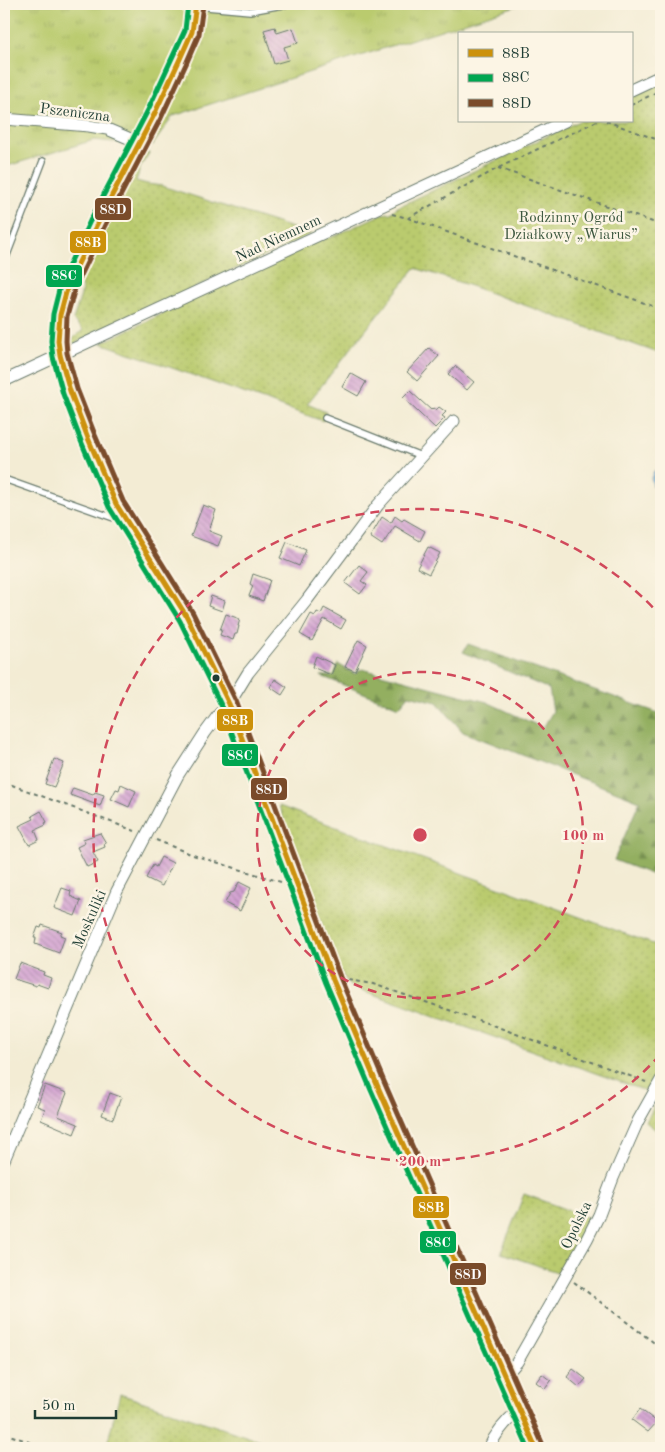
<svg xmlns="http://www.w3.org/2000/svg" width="665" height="1452" viewBox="0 0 665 1452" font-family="'Old Standard TT',serif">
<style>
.grass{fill:url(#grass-dots);stroke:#6c8451}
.forest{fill:url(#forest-firs);stroke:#59764a}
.park{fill:url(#park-tufts);stroke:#6c8451}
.water{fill:url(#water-ripples);stroke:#447488}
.building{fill:url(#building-back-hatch)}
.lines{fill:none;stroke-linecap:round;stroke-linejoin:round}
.lane-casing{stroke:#697a6c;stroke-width:8}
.street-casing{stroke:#697a6c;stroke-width:13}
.secondary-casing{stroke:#697a6c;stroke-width:18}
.path{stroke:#697a6c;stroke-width:2;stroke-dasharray:4 4;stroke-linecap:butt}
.lane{stroke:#fff;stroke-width:5.5}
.street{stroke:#fff;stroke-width:11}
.secondary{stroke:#fff;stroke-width:16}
.bus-1-casing{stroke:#fcf5e5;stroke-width:9}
.bus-2-casing{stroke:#fcf5e5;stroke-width:9}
.bus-3-casing{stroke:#fcf5e5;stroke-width:9}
.bus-1{stroke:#cc910a;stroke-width:5}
.bus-2{stroke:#00a651;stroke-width:5}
.bus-3{stroke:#7a4b2a;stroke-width:5}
.ring{fill:none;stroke:#d1495b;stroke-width:2.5;stroke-dasharray:9 6}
.bus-dot{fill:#1f3d34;stroke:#fcf5e5;stroke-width:2}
.labels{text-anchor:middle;stroke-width:5;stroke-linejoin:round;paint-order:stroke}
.street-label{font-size:15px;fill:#1f3d34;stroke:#fcf5e5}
.park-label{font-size:15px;fill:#3e5940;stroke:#fcf5e5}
.centre{fill:#d1495b;stroke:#fcf5e5;stroke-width:2.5}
.ring-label{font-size:15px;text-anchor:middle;font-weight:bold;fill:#d1495b;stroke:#fcf5e5;stroke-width:5;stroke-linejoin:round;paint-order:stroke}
.line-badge{stroke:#fcf5e5;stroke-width:2}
.badge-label{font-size:14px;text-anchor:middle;font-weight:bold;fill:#fff}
</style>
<defs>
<pattern id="grass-dots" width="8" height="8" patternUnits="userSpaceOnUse" patternTransform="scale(1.25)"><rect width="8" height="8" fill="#bacb6e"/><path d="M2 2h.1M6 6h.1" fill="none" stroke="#9faf60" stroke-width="1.8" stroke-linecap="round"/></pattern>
<pattern id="forest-firs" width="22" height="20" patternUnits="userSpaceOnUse" patternTransform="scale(1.25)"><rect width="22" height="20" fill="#93af61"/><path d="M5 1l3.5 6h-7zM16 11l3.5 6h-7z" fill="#779051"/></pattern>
<pattern id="park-tufts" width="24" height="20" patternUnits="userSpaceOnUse" patternTransform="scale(1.25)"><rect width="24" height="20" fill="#bacb6e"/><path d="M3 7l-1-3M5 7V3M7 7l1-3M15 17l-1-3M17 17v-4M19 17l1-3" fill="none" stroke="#9faf60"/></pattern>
<pattern id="water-ripples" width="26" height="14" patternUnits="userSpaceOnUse" patternTransform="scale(1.25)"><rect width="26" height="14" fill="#68aadc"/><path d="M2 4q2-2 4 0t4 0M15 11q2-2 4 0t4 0" fill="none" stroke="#558cb3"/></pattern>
<pattern id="building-back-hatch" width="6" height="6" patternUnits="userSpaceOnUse" patternTransform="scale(1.25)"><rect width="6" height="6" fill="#d09cd0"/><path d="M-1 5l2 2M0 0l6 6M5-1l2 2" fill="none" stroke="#a880aa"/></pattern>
</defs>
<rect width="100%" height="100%" fill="#fcf5e5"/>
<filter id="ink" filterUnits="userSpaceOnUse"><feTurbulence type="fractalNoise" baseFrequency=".02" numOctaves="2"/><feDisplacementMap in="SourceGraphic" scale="10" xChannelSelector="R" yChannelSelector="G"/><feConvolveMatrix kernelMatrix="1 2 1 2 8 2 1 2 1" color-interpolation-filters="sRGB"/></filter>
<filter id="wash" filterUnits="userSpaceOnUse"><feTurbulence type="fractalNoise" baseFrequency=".0096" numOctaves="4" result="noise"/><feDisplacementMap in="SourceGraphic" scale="20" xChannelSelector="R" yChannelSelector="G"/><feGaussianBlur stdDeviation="1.12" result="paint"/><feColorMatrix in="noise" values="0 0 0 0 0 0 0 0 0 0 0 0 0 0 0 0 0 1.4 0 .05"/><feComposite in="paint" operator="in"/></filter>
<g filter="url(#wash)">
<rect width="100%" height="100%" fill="#f3ecd4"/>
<path class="grass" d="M661 82V354L471 286 415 268 307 404 326 412 323 421 101 343 324 237 330 238 382 214 391 213 396 208 579 121H631V96Z
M140 153H149L141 166 136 181 147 184 162 186 311 234 71 345 70 341 83 330 73 320 81 295 82 287 76 283Z
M279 806 661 947V1068L646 1091 350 986 336 965Z
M661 1092V1134L646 1122Z
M524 1194 592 1219 576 1248 560 1273 501 1253Z
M120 1394 281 1448H106Z"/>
<path class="forest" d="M468 644 661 714V878L614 860 640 801 463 732 437 702 409 695 399 707 321 676H334L338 664 355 674 362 669 487 702 543 728 553 711 549 689 463 652Z"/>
<path class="park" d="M4 4H522L173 116 152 146 94 140 4 167Z"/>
<path class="water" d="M661 467V489H660L653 486 651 478 654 471Z"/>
<g id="blocks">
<path class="building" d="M275 27 277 33 293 28 298 43 284 47 288 60 274 64 264 30Z
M429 348 439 356 417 381 407 372Z
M455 366 474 382 467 390 448 374Z
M350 373 366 382 358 396 342 387Z
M410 391 431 410 433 408 436 410 439 407 446 412 442 416 445 418 435 428 403 398Z
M203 505 216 510 209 531 222 536 218 546 191 536Z
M395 516 402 521 404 519 425 531 420 541 395 526 382 545 370 537 382 517 391 523Z
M287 542 306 550 299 566 280 558Z
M428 547 440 553 429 574 417 568Z
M359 565 368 572 361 581 367 585 360 594 345 583Z
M253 574 270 580 263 601 249 596 253 586 250 584Z
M211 596 225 601 222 611 208 606Z
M324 608 346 620 341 629 324 619 312 641 300 634 311 614 315 616 317 612 321 614Z
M226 614 240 619 238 626H239L237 634H235L233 640 220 635 222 630H220Z
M358 640 367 645 355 671 345 667Z
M316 656 335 665 331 675 312 667Z
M275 679 287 687 282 695 270 687Z
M54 759 64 763 54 787 45 784Z
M121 784 136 791 129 807 111 799 116 789 119 790Z
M73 788 93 795 95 792 104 795 100 806 70 795Z
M41 811 47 822 45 823 46 825 35 830 39 840 29 845 19 826 34 819 32 816Z
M100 833 106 843 104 844 105 847 93 852 98 862 87 867 77 847 85 843 83 839Z
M161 857 173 863 162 886 146 878 153 865 156 867Z
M239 882 251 888 240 911 225 903 230 893 234 892Z
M62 888 71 891 70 896 81 901 75 916 54 908Z
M42 925 62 932 60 935 65 937 59 953 35 944 36 938H34L38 927 41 928Z
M20 963 44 972 43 975 51 978 48 988 37 984 36 986 14 979Z
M45 1085 67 1093 58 1116 78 1124 74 1134 41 1120 45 1109 37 1106Z
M110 1093 121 1097 113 1119 102 1115Z
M573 1369 586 1379 579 1387 567 1377Z
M542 1374 551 1381 545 1389 536 1382Z
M640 1409 657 1422 648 1432 632 1420Z"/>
</g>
</g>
<g filter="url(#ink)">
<use href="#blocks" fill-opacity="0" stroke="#697a6c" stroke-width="1"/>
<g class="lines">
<g class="lane-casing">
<path id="lane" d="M196 6 250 11 288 4
M4 263 43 161
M325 418 421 456
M4 479 122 521"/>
</g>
<g class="street-casing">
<path id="street" d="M631 90 661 76
M4 119 89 126 107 129 140 143
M4 381C191 295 378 209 565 121
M4 1160 117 891 178 775 205 733 219 714 229 704 248 673 307 600 378 505 454 421
M505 1376 517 1362 587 1239 599 1215 613 1178 638 1121 661 1080
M489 1448C496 1432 506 1421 519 1410"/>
</g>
<g class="secondary-casing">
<path id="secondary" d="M196 4 192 32 179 61 154 115 97 224 68 285 60 315 58 341 60 355 70 391 88 438 116 504 187 617 229 704 333 980 378 1087 536 1448"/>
</g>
<path class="path" d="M631 105 661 90
M606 121 661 141
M498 168 661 225
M392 214 408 218 661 309
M408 218 498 168 597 121
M4 782 135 831
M156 840 193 855 281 882
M348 980 373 984 484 1022 646 1082
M574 1282 661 1348
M4 1433 46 1448"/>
<use href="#lane" class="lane"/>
<use href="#street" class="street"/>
<use href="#secondary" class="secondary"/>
<g class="bus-1-casing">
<path id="bus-1" d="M196 4 192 32 179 61 154 115 97 224 68 285 60 315 58 341 60 355 70 391 88 438 116 504 187 617 229 704 333 980 378 1087 536 1448"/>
</g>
<g class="bus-2-casing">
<path id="bus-2" d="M188 4 185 30 172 58 147 112 90 221 61 282 53 314 51 341 53 357 63 394 81 441 109 507 180 621 222 707 326 983 371 1090 528 1448"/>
</g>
<g class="bus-3-casing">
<path id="bus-3" d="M203 5 199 34 186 64 161 118 104 227 75 288 67 316 66 341 67 353 77 389 95 435 123 501 193 613 236 701 340 977 385 1084 543 1445"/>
</g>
<use href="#bus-1" class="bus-1"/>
<use href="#bus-2" class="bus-2"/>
<use href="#bus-3" class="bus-3"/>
</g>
</g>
<g class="ring">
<circle cx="420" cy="835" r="163"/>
<path d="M660 1055A326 326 0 1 1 660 615"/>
</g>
<circle class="bus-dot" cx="216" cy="678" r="4.5"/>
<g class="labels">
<g class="street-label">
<text transform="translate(75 112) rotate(7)" y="5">Pszeniczna</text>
<text transform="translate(278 238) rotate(-25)" y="5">Nad Niemnem</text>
<text transform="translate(89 919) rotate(-66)" y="5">Moskuliki</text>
<text transform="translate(576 1225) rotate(-64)" y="5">Opolska</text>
</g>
<g class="park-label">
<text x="571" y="222">Rodzinny Ogród<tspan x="571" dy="17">Działkowy „Wiarus”</tspan></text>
</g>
</g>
<circle cx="420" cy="835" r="8" class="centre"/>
<g class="ring-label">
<text x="583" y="840">100 m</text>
<text x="420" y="1166">200 m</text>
</g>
<g class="line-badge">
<rect x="94" y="197" width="38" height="24" rx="5" fill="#7a4b2a"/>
<rect x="69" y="230" width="38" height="24" rx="5" fill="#cc910a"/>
<rect x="45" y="264" width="38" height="24" rx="5" fill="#00a651"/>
<rect x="216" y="708" width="38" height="24" rx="5" fill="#cc910a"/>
<rect x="221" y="743" width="38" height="24" rx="5" fill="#00a651"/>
<rect x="250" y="777" width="38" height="24" rx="5" fill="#7a4b2a"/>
<rect x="412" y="1195" width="38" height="24" rx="5" fill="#cc910a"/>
<rect x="419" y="1230" width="38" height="24" rx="5" fill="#00a651"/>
<rect x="449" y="1262" width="38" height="24" rx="5" fill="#7a4b2a"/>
</g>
<g class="badge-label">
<text x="113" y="214">88D</text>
<text x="88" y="247">88B</text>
<text x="64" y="280">88C</text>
<text x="235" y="725">88B</text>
<text x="240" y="760">88C</text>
<text x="269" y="794">88D</text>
<text x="431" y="1212">88B</text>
<text x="438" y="1247">88C</text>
<text x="468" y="1279">88D</text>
</g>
<rect width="665" height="1452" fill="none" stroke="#fcf5e5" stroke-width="20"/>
<rect x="458" y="32" width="175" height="90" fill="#fcf5e5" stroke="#a4ab9e"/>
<rect x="468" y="49" width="25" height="8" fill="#cc910a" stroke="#a4ab9e"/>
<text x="502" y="58" font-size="15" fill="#1f3d34">88B</text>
<rect x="468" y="74" width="25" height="8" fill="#00a651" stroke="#a4ab9e"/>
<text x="502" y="82" font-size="15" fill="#1f3d34">88C</text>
<rect x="468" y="99" width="25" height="8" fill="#7a4b2a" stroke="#a4ab9e"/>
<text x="502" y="108" font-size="15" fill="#1f3d34">88D</text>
<path d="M35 1410v8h81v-8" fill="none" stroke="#1f3d34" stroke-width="2.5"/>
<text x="42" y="1410" font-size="15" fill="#1f3d34" stroke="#fcf5e5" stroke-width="4" paint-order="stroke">50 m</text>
</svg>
